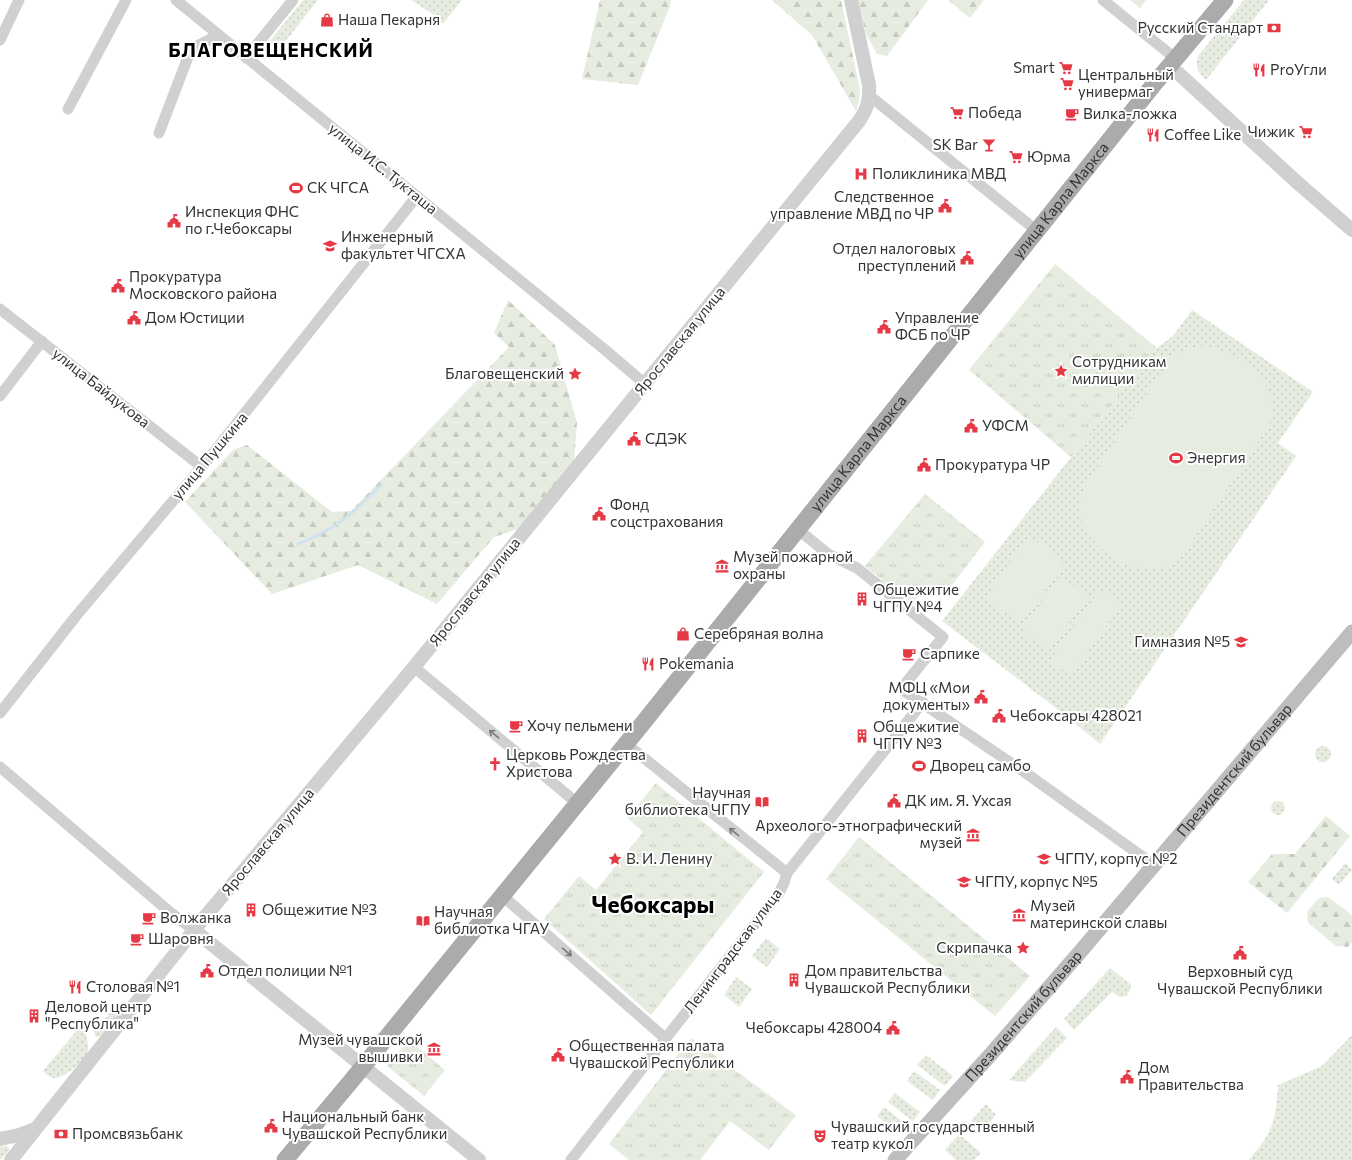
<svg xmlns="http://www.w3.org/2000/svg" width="1352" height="1160" viewBox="0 0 1352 1160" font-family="Commissioner,sans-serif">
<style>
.grass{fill:url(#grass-dots)}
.forest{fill:url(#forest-firs)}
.park{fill:url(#park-tufts)}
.garden{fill:#e6ecdf}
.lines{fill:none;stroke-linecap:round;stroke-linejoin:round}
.stream{stroke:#cfe2ee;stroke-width:3}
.minor{stroke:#d0d0d0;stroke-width:11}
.tertiary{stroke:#d0d0d0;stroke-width:14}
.secondary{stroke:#bdbdbd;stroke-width:15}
.primary{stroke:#ababab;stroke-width:17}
.oneway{stroke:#7a7a7a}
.labels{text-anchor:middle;stroke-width:4;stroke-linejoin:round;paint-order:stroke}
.poi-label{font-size:15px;fill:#333;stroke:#fff;text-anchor:start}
.street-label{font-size:15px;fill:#333;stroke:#fff}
.district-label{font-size:19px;font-weight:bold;letter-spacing:1px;fill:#000;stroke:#fff}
.town-label{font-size:23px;font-weight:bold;fill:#000;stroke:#fff}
</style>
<defs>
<pattern id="grass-dots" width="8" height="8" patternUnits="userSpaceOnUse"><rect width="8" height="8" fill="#e6ecdf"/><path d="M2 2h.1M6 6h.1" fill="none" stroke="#c6cbc0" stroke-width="1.8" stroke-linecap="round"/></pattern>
<pattern id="forest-firs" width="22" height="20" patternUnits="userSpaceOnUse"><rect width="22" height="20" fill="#e6ecdf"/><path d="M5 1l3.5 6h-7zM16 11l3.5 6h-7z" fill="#c6cbc0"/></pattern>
<pattern id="park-tufts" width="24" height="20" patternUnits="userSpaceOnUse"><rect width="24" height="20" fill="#e6ecdf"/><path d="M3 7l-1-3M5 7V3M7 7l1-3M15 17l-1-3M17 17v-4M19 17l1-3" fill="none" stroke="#c6cbc0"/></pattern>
</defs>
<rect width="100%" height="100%" fill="#fff"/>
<path class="grass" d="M303 0H318L273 57 270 58 266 55 264 48Z
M411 0H462L443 24 434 15Z
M1244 0H1269L1206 80C1198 72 1195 67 1198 56Z
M1192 310 1313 392 1278 443 1296 456 1100 744 1060 711 942 621 1157 348 1173 336Z
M1315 754a8 8 0 1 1 16 0a8 8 0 1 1-16 0Z
M1271 808a7 7 0 1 1 14 0a7 7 0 1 1-14 0Z
M1345 863 1352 870 1339 885 1332 879Z
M766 938 780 949 767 967 752 956Z
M1110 968 1130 984 1131 988 1127 996 1120 997 1112 992 1074 1030 1064 1019Z
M736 977 752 989 739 1007 724 995Z
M118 1005 122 1007V1010L101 1036 96 1037 94 1032 115 1007Z
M83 1023C85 1032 89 1042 88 1051 86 1060 63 1080 53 1078 49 1077 46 1073 43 1071Z
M1056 1027 1067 1038 1025 1082 1009 1080Z
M1352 1035V1160H1249C1255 1152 1263 1143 1268 1134 1276 1119 1277 1102 1278 1085L1322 1066Z
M926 1055 953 1076 945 1086 917 1065Z
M914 1071 940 1090 933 1100 907 1081Z
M895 1093 920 1112 913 1121 888 1102Z
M986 1104 996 1115 982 1130 971 1121Z
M884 1107 907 1125 900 1134 877 1116Z
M959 1134 981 1153 974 1160H956L945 1150Z
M6 1146 9 1147V1151L0 1160V1147Z"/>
<path class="forest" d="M600 0H671L670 6 638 85 582 79Z
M772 0H841L860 90 859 101 856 111 812 35Z
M858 0H928L887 56 877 54 866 34Z
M948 0H984L970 18Z
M1130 0H1146L1140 8Z
M508 300 555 345 577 423 574 462 521 528 494 537 437 604 358 565 272 594 185 502 233 450 247 445 332 512 351 511 509 347 494 333Z
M1326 816 1350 836 1287 913 1248 882 1272 854H1295Z
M1328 897 1352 915V942L1348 947 1336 946 1308 923 1307 912 1319 898Z"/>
<path class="park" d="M1055 264 1157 348 1071 457 969 370Z
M925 494 985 542 946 593 931 586 921 592 914 601H908L865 566Z
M656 783 764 872 651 1015 544 919 579 876 596 890 643 832 627 818Z
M859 837 1030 976 995 1016 826 879Z
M691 1038 796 1115 769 1150 730 1121 700 1160H629L609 1144Z
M409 1040 445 1070 424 1096 387 1066Z"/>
<path class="garden" d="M1206 346C1243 352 1286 387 1268 427L1183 555C1179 559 1174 564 1168 566 1135 579 1087 550 1080 515 1079 505 1080 497 1084 488L1168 362C1178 351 1191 347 1206 346Z
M1032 538 1060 556 1063 563 1062 567 1025 618 1018 621 990 603 987 596 989 592 1025 541Z
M1060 576 1088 596 1049 651 1021 632Z
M1100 589 1122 604 1071 676 1050 661Z"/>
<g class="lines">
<path class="stream" d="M298 544C305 541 313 538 320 534 343 523 362 504 380 486"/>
<path class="minor" d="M176 0 604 349 645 384
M1103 0 1176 59
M0 40 19 0
M246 58 293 0
M870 96 1037 231
M68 109 126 0
M159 133 188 57 195 47 219 35
M0 309 202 467
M0 396 42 341
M806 536 828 554 857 568 943 637 901 689 1023 771 1154 865
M414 667 577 803
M0 713 76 616 210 457 417 196
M634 750 787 873
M0 767 171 913 194 930
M506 899 666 1039
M571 1160 779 893 784 883 787 873 923 702"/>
<path class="tertiary" d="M1178 73 1299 184 1352 230
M194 930 479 1160
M0 1139 19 1135 35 1129
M11 1160 194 930 414 667 859 121C867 109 870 100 869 85L851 0"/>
<path class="secondary" id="s1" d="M895 1160 991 1054 1080 952 1352 632"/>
<path class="primary" id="s2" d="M285 1160 352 1080 643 723 1155 83 1225 0"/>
</g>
<defs><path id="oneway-shaft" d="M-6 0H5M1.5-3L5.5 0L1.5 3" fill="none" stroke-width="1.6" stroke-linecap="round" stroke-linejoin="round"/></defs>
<g class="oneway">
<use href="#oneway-shaft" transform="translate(494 734) rotate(-140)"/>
<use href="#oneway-shaft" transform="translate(734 832) rotate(-142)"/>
<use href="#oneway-shaft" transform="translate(567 952) rotate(41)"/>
</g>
<defs>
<g id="shop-bare" transform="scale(1.08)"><path d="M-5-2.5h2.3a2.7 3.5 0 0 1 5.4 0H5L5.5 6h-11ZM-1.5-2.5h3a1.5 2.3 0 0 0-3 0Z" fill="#e63946" stroke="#fff" stroke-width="2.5" paint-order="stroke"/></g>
<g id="bank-bare" transform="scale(1.08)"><path d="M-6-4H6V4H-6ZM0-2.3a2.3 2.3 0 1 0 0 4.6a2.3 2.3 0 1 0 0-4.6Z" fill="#e63946" stroke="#fff" stroke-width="2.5" paint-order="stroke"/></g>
<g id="supermarket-bare" transform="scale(1.08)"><path d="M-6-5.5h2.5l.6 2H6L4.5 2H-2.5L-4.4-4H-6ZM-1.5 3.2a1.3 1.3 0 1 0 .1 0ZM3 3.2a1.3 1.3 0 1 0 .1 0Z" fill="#e63946" stroke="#fff" stroke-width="2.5" paint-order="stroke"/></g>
<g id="restaurant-bare" transform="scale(1.08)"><path d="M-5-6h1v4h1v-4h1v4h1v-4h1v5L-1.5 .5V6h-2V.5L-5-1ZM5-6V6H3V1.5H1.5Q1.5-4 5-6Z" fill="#e63946" stroke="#fff" stroke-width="2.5" paint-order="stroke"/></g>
<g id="cafe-bare" transform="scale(1.08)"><path d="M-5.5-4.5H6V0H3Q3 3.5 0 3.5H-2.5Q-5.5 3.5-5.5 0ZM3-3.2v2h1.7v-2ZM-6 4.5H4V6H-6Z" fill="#e63946" stroke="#fff" stroke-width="2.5" paint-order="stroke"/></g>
<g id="bar-bare" transform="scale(1.08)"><path d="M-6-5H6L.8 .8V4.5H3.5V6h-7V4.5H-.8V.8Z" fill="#e63946" stroke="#fff" stroke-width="2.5" paint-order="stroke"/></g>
<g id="hospital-bare" transform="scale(1.08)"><path d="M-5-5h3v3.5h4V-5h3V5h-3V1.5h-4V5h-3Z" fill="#e63946" stroke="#fff" stroke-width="2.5" paint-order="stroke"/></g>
<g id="stadium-bare" transform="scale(1.08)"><path d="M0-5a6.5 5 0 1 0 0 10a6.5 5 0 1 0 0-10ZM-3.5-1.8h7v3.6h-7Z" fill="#e63946" stroke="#fff" stroke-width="2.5" paint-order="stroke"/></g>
<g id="civic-bare" transform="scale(1.08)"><path d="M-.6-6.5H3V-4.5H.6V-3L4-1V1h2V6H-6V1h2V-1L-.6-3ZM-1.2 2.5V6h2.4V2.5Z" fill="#e63946" stroke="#fff" stroke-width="2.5" paint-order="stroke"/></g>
<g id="university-bare" transform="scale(1.08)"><path d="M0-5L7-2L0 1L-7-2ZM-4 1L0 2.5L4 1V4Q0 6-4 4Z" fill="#e63946" stroke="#fff" stroke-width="2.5" paint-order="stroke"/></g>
<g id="sight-bare" transform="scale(1.08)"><path d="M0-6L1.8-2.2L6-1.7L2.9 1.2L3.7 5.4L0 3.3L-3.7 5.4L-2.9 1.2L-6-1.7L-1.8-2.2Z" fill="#e63946" stroke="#fff" stroke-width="2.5" paint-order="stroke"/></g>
<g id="museum-bare" transform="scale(1.08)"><path d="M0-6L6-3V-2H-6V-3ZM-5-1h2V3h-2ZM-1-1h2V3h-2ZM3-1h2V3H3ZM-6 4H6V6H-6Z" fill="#e63946" stroke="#fff" stroke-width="2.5" paint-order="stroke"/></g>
<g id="building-bare" transform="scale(1.08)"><path d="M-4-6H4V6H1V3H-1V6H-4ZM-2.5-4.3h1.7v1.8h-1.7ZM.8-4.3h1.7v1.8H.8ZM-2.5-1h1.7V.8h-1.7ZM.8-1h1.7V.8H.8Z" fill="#e63946" stroke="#fff" stroke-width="2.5" paint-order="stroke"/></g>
<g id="school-bare" transform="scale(1.08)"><path d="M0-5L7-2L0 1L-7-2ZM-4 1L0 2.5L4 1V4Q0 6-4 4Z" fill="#e63946" stroke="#fff" stroke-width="2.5" paint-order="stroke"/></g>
<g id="church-bare" transform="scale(1.08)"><path d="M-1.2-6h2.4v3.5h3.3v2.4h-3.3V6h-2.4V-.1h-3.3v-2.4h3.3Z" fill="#e63946" stroke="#fff" stroke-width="2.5" paint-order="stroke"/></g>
<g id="library-bare" transform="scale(1.08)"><path d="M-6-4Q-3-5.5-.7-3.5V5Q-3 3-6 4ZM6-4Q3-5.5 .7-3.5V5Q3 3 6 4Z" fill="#e63946" stroke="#fff" stroke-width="2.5" paint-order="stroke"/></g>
<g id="theatre-bare" transform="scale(1.08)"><path d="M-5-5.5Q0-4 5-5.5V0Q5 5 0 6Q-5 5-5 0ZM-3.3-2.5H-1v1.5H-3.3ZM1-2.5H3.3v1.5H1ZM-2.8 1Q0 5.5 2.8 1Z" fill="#e63946" stroke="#fff" stroke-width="2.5" paint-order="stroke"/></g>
</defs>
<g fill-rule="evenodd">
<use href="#shop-bare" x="327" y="20"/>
<use href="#bank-bare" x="1274" y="28"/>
<use href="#supermarket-bare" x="1066" y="68"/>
<use href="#restaurant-bare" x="1259" y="70"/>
<use href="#supermarket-bare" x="1067" y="84"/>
<use href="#supermarket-bare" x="957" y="113"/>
<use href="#cafe-bare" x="1072" y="114"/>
<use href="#supermarket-bare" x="1306" y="132"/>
<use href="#restaurant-bare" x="1153" y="135"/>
<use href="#bar-bare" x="989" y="145"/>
<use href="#supermarket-bare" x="1016" y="157"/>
<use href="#hospital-bare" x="861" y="174"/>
<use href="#stadium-bare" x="296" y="188"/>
<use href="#civic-bare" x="945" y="206"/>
<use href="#civic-bare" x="174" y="221"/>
<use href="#university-bare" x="330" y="246"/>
<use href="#civic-bare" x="967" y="258"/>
<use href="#civic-bare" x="118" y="286"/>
<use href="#civic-bare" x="134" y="318"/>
<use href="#civic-bare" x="884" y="327"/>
<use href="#sight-bare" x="1061" y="371"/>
<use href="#sight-bare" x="575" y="374"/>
<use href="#civic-bare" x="971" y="426"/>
<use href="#civic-bare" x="634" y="439"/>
<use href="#stadium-bare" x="1176" y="458"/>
<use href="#civic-bare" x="924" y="465"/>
<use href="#civic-bare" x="599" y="514"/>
<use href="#museum-bare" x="722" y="566"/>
<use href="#building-bare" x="862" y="599"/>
<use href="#shop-bare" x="683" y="634"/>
<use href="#school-bare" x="1241" y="642"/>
<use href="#cafe-bare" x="909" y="654"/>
<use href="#restaurant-bare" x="648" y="664"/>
<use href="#civic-bare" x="981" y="697"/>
<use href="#civic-bare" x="999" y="716"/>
<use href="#cafe-bare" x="516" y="726"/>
<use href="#building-bare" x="862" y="736"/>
<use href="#church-bare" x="495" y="764"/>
<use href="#stadium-bare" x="919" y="766"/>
<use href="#civic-bare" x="894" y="801"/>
<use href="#library-bare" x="762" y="802"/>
<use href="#museum-bare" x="973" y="835"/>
<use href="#sight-bare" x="615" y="859"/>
<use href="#university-bare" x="1044" y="859"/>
<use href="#university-bare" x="964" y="882"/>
<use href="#building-bare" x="251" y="910"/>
<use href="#museum-bare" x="1019" y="915"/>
<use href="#cafe-bare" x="149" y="918"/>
<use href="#library-bare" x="423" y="921"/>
<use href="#cafe-bare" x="137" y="939"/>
<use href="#sight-bare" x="1023" y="948"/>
<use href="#civic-bare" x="1240" y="953"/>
<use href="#civic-bare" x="207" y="971"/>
<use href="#building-bare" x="794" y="980"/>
<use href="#restaurant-bare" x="75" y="987"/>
<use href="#building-bare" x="34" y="1016"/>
<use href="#civic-bare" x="893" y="1028"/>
<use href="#museum-bare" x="434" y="1049"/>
<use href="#civic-bare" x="558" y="1055"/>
<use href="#civic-bare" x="1127" y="1077"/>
<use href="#civic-bare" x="271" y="1126"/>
<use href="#bank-bare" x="61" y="1134"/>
<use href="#theatre-bare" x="820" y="1136"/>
</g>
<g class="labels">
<g class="poi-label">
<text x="338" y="25">Наша Пекарня</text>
<text x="1263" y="33" text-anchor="end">Русский Стандарт</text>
<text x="1055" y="73" text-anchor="end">Smart</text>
<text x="1270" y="75">ProУгли</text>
<text x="1078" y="80">Центральный<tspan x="1078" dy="17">универмаг</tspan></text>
<text x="968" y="118">Победа</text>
<text x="1083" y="119">Вилка-ложка</text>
<text x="1295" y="137" text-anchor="end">Чижик</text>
<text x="1164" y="140">Coffee Like</text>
<text x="978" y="150" text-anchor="end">SK Bar</text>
<text x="1027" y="162">Юрма</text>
<text x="872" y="179">Поликлиника МВД</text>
<text x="307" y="193">СК ЧГСА</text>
<text x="934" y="202" text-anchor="end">Следственное<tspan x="934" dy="17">управление МВД по ЧР</tspan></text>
<text x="185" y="217">Инспекция ФНС<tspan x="185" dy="17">по г.Чебоксары</tspan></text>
<text x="341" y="242">Инженерный<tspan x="341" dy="17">факультет ЧГСХА</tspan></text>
<text x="956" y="254" text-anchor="end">Отдел налоговых<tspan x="956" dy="17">преступлений</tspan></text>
<text x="129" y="282">Прокуратура<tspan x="129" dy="17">Московского района</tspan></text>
<text x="145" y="323">Дом Юстиции</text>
<text x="895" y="323">Управление<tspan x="895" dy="17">ФСБ по ЧР</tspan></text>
<text x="1072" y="367">Сотрудникам<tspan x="1072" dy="17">милиции</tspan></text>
<text x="564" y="379" text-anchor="end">Благовещенский</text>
<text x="982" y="431">УФСМ</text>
<text x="645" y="444">СДЭК</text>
<text x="1187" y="463">Энергия</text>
<text x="935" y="470">Прокуратура ЧР</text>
<text x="610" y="510">Фонд<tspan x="610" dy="17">соцстрахования</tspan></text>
<text x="733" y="562">Музей пожарной<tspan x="733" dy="17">охраны</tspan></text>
<text x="873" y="595">Общежитие<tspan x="873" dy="17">ЧГПУ №4</tspan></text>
<text x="694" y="639">Серебряная волна</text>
<text x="1230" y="647" text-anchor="end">Гимназия №5</text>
<text x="920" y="659">Сарпике</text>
<text x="659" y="669">Pokemania</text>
<text x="970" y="693" text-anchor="end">МФЦ «Мои<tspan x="970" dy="17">документы»</tspan></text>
<text x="1010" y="721">Чебоксары 428021</text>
<text x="527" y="731">Хочу пельмени</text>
<text x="873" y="732">Общежитие<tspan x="873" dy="17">ЧГПУ №3</tspan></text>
<text x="506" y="760">Церковь Рождества<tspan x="506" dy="17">Христова</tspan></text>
<text x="930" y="771">Дворец самбо</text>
<text x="751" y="798" text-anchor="end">Научная<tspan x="751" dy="17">библиотека ЧГПУ</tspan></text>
<text x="905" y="806">ДК им. Я. Ухсая</text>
<text x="962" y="831" text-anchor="end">Археолого-этнографический<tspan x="962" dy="17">музей</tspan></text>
<text x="626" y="864">В. И. Ленину</text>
<text x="1055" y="864">ЧГПУ, корпус №2</text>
<text x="975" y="887">ЧГПУ, корпус №5</text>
<text x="1030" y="911">Музей<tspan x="1030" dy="17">материнской славы</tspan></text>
<text x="262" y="915">Общежитие №3</text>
<text x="434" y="917">Научная<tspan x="434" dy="17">библиотка ЧГАУ</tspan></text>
<text x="160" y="923">Волжанка</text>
<text x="148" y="944">Шаровня</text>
<text x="1012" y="953" text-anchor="end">Скрипачка</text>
<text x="218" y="976">Отдел полиции №1</text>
<text x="805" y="976">Дом правительства<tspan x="805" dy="17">Чувашской Республики</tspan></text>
<text x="1240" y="977" text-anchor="middle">Верховный суд<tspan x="1240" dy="17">Чувашской Республики</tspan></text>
<text x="86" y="992">Столовая №1</text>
<text x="45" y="1012">Деловой центр<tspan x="45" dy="17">"Республика"</tspan></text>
<text x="882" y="1033" text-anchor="end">Чебоксары 428004</text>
<text x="423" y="1045" text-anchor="end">Музей чувашской<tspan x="423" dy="17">вышивки</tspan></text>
<text x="569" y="1051">Общественная палата<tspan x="569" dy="17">Чувашской Республики</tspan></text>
<text x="1138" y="1073">Дом<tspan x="1138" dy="17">Правительства</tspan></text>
<text x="282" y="1122">Национальный банк<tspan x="282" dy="17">Чувашской Республики</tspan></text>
<text x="831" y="1132">Чувашский государственный<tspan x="831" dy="17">театр кукол</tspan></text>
<text x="72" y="1139">Промсвязьбанк</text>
</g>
<g class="street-label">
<text transform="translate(383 169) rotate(39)" y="5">улица И.С. Тукташа</text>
<text dy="5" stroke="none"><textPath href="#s2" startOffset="1234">улица Карла Маркса</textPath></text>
<text transform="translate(680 341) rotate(-51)" y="5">Ярославская улица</text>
<text transform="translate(101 388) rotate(38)" y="5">улица Байдукова</text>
<text dy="5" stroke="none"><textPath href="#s2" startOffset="910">улица Карла Маркса</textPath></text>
<text transform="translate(210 456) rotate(-50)" y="5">улица Пушкина</text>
<text transform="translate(475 592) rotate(-51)" y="5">Ярославская улица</text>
<text dy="5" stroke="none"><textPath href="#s1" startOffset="517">Президентский бульвар</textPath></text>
<text transform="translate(268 842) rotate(-50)" y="5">Ярославская улица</text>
<text transform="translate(733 951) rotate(-53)" y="5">Ленинградская улица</text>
<text dy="5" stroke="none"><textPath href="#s1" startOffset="193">Президентский бульвар</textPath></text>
</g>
<g class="district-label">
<text x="271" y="57">БЛАГОВЕЩЕНСКИЙ</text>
</g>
<g class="town-label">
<text x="653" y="913">Чебоксары</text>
</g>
</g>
</svg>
